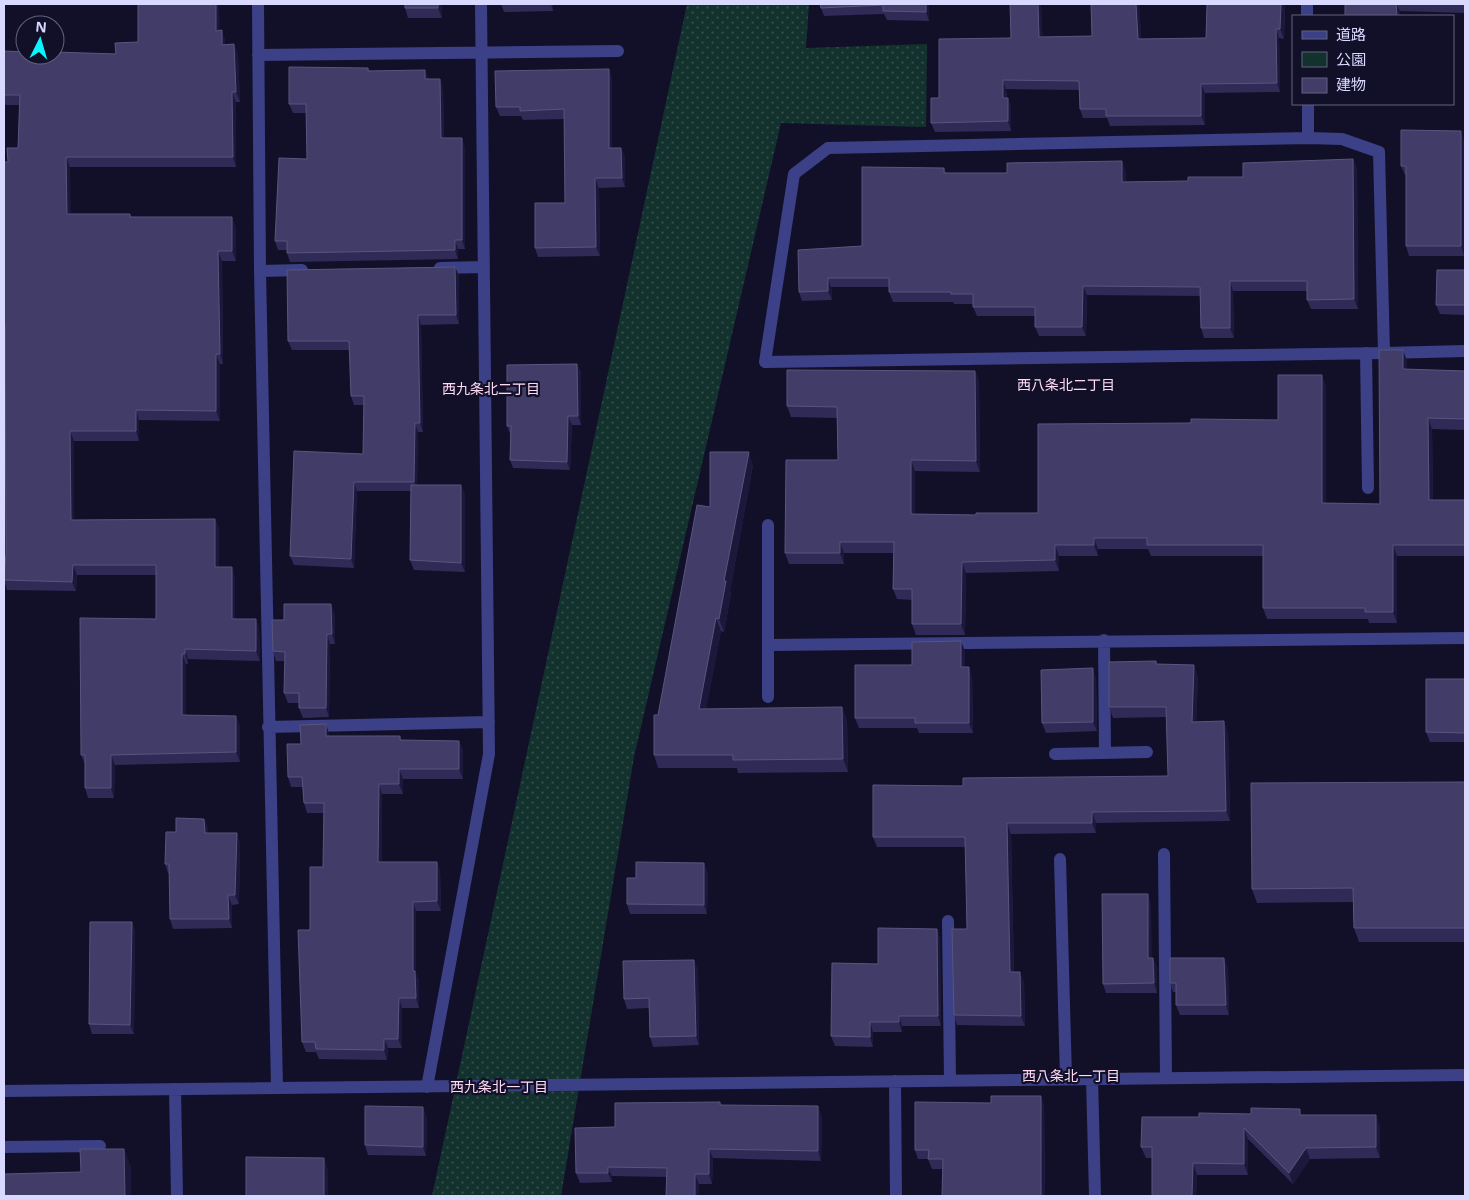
<svg xmlns="http://www.w3.org/2000/svg" width="1469" height="1200" viewBox="0 0 1469 1200" font-family="'Noto Sans','Noto Sans JP',sans-serif">
<style>
.green{fill:url(#green-dots)}
.lines{fill:none;stroke-linecap:round;stroke-linejoin:round}
.minor{stroke:#3c4086;stroke-width:12}
.wall{fill:#2f2a56}
.shaded-wall{fill:#1c183c}
.building{fill:#413d68;stroke:#59557f}
.labels{text-anchor:middle;stroke-width:4.5;stroke-linejoin:round;paint-order:stroke}
.neighbourhood-label{font-size:14px;fill:#fedaf4;stroke:#121028}
</style>
<defs>
<pattern id="green-dots" width="8" height="8" patternUnits="userSpaceOnUse" patternTransform="scale(1.25)"><rect width="8" height="8" fill="#13322e"/><path d="M2 2h.1M6 6h.1" fill="none" stroke="#354f4d" stroke-width="1.8" stroke-linecap="round"/></pattern>
</defs>
<rect width="100%" height="100%" fill="#121028"/>
<path class="green" d="M687 4H809L806 48 927 44 926 127 781 123 634 757 561 1196H432Z"/>
<g class="lines">
<path class="minor" d="M258 4 260 271 277 1088
M1307 4V16
M258 55 618 51
M1308 104V138
M440 268 483 267
M260 271 302 270
M1366 353 1368 488
M1384 353 1379 152 1342 139 1308 138 828 148 794 174 765 362 1384 353 1465 351
M1104 640 1105 753
M768 645 1465 638
M768 697V525
M268 727 489 722
M1055 754 1147 752
M1164 854 1166 1077
M1060 859 1066 1078
M948 921 950 1080
M1092 1078 1095 1196
M895 1081 896 1196
M427 1087 489 754 481 4
M175 1089 177 1196
M4 1091 1465 1075
M4 1147 100 1146"/>
</g>
<path class="wall" d="M405 4H442V18H408L405 8Z
M501 4H553V11L504 12Z
M820 4H929V21L887 20 884 14 824 16 821 8Z
M1010 4H1041L1042 37 1092 36 1091 4H1139L1141 39 1206 38 1207 4H1285L1284 39 1279 38 1280 92 1205 93V125L1110 126 1107 118H1083L1080 109 1079 90 1006 89 1007 98H1008L1011 108V131L935 132 931 123 939 98 1011 38Z
M1345 4H1465V13L1400 11Z
M220 30 225 40V45L238 54 240 102H236V167H70V214H130L131 217 236 227V261H222L223 364H220V421L139 420V441H74V520L215 519 219 529V567L235 577V619H256L259 629 260 661 188 659V664H186V715L240 725V762L115 765 114 798H88L85 788V764L81 755 156 619V575H77L76 591 7 590 4 580 6 553 5 332 4 330V162H8L18 148 19 105H4V51L116 54 138 42Z
M368 68 370 71 429 79H440L443 88 444 138 465 147V249H458V259L290 262 287 253V250H278L275 241 307 159 306 113H293L289 104Z
M612 78V148H621L625 157V187L599 188 600 256 538 257 535 248 565 203 564 119 523 120 521 116H500L496 107Z
M1464 141V256H1409L1406 246V175H1405L1401 166Z
M1353 159 1357 169 1358 309H1311L1307 300V291H1233L1234 338H1204L1201 328 1200 296 1087 295 1086 336H1039L1035 327V316H977L973 307V304H954L953 302H893L889 292V287H831L832 300 802 301 799 292 862 246 944 168 946 173H1007L1126 171V182L1188 181 1243 177Z
M455 267 459 276V324L421 325 423 432H418L417 485 465 494V572L414 570 410 560 411 491H357L354 568 294 565 290 556 363 454 364 405H354L351 396 350 350H292L288 341Z
M1465 270V315L1440 314 1436 305Z
M1403 350 1407 361V369L1465 371V430L1432 429 1433 500H1465V556H1397V623H1369L1368 619H1267L1263 608V556H1151L1148 549H1098V556H1059V571L966 573 965 635H916L912 624V600L897 599 893 589 894 553H844V564H789L785 553 838 460 837 418 791 417 787 406 975 371 979 381 980 472 915 471V514L976 515 1038 513 1191 423 1278 420 1326 386V503L1380 504Z
M577 364 581 373V425H572L570 470 513 468 510 460V434L507 426Z
M753 465 730 591 731 594 724 632 721 631 706 709 842 707 847 721 848 772 738 773 737 768H658L654 755 710 507Z
M335 614V644H330L329 717 303 718 299 708V703H288L284 693 285 661H276L273 651Z
M965 651 964 667 972 677 973 733H919L917 728H859L855 718Z
M1156 661 1157 664 1198 676 1196 722 1228 732 1230 821 1096 823V833L1011 834 1014 972 1024 982 1025 1026 957 1025 954 1015 967 929 965 847H877L873 837 963 786 1168 776 1166 717 1113 718 1109 707Z
M1096 678 1097 731 1046 733 1042 723Z
M1465 679V742H1430L1426 732Z
M326 724 329 736H400L401 740 459 741 463 751V779H403V794H382V862H437L440 871 441 911H416V974L419 981V1008H402V1048H388L387 1060 319 1059 316 1052H306L302 1042 310 930 323 867 324 813H307L304 803 303 787H291L288 777 301 744Z
M1465 782V942H1359L1354 928 1353 902 1257 903 1252 889Z
M204 819 208 828V833L240 843 239 904 232 905V928L173 929 170 919 169 873H168L165 864 176 832Z
M708 873 707 914H630L627 904 636 878Z
M1151 904V958H1153L1157 968V993H1106L1103 984Z
M132 922 135 932 134 1034H92L89 1024Z
M937 929 940 939 941 1026H902V1032H873V1047L835 1046 831 1036 878 964Z
M1228 968 1229 1015H1180L1176 1005V992H1173L1170 983Z
M698 969 699 1045 653 1047 650 1037 649 1008 627 1009 624 999Z
M720 1102 721 1105 822 1116 821 1161 713 1158 712 1184H699V1196H666L667 1177 612 1176V1182L580 1183 576 1173 615 1127Z
M1044 1105 1045 1196H942L943 1169H932L928 1159H918L915 1150Z
M1302 1115 1380 1126V1158L1310 1159 1293 1184 1248 1139V1175H1197L1196 1196H1152V1158H1146L1141 1147 1199 1117Z
M427 1117 426 1156 368 1155 365 1145Z"/>
<path class="shaded-wall" d="M216 4H219L220 40 216 31Z
M438 4H442V18L438 8Z
M551 4H553V11Z
M926 4H929V21L926 12Z
M1038 4H1041L1043 47 1039 37Z
M1136 4H1139L1142 48 1138 39Z
M1281 4H1285L1284 39 1280 29Z
M1396 4 1400 11V16H1397Z
M1276 29 1279 38 1280 92 1277 83Z
M222 30 225 40V54L222 45Z
M234 44 238 54 240 102 236 92Z
M609 69 612 78V157L609 148Z
M425 70 429 79H425Z
M440 79 443 88 444 147 441 138Z
M1003 80 1006 89 1007 108 1003 98Z
M1201 84 1205 93V125L1201 116Z
M232 92 236 102V167L233 157Z
M1008 98 1011 108V131L1008 121Z
M1461 131 1464 141V256L1461 246Z
M462 138 465 147V249L462 240Z
M621 148 625 157V187L622 178Z
M66 157 70 167 71 223 67 214Z
M1353 159 1357 169 1358 309 1354 299Z
M1122 161 1126 171V192L1122 182Z
M595 178 599 188 600 256 596 247Z
M232 217 236 227V261L232 251Z
M455 240 458 249V259L455 250Z
M218 251 222 261 223 364 220 354Z
M455 267 459 276V324L456 315Z
M828 278 831 287 832 300 828 291Z
M1230 281 1233 291 1234 338 1230 328Z
M1083 286 1087 295 1086 336 1082 327Z
M418 315 421 325 423 432 420 423Z
M1403 350 1407 361V380L1403 369Z
M216 354 220 364V421L216 411Z
M577 364 581 373V425L578 416Z
M975 371 979 381 980 472 976 461Z
M1322 375 1326 386V514L1322 503Z
M136 410 139 420V441L136 431Z
M568 416 572 425 570 470 567 462Z
M1428 418 1432 429 1433 510 1429 500Z
M415 423 418 432 417 491 414 482Z
M70 431 74 441V530L71 520Z
M749 452 753 465 730 591 731 594 724 632 719 619 724 581Z
M911 460 915 471V525L911 514Z
M354 482 357 491 354 568 351 559Z
M461 485 465 494V572L461 563Z
M215 519 219 529V577L215 567Z
M1094 538 1098 549V556L1094 545Z
M840 542 844 553V564L840 553Z
M1055 545 1059 556V571L1055 560Z
M1393 545 1397 556V623L1393 612Z
M962 562 966 573 965 635 961 624Z
M73 565 77 575 76 591 72 582Z
M232 567 235 577V629L232 619Z
M331 604 335 614V644L332 634Z
M716 618 721 631 704 722 699 709Z
M256 619 259 629 260 661 256 651Z
M327 634 330 644 329 717 326 708Z
M961 641 965 651 964 677 961 667Z
M185 649 188 659V664L185 654Z
M182 654 186 664V725L182 715Z
M1194 665 1198 676 1196 732 1192 722Z
M969 667 972 677 973 733 969 723Z
M1093 668 1096 678 1097 731 1093 722Z
M842 707 847 721 848 772 843 759Z
M236 716 240 725V762L236 752Z
M1224 721 1228 732 1230 821 1226 811Z
M326 724 329 734V745L326 736Z
M459 741 463 751V779L459 769Z
M111 755 115 765 114 798 111 788Z
M399 769 403 779V794L399 784Z
M379 784 382 794V872L378 862Z
M1092 812 1096 823V833L1092 823Z
M204 819 208 828V842L205 833Z
M1007 823 1011 834 1014 983 1010 972Z
M237 833 240 843 239 904 235 895Z
M437 862 440 871 441 911 437 901Z
M704 863 708 873 707 914 704 905Z
M1148 894 1151 904 1152 968 1148 958Z
M228 895 232 905V928L229 919Z
M413 902 416 911V974L419 981V1008L416 998 413 971Z
M132 922 135 932 134 1034 130 1025Z
M937 929 940 939 941 1026 938 1016Z
M1153 958 1157 968V993L1154 983Z
M1224 958 1228 968 1229 1015 1226 1005Z
M694 960 698 969 699 1045 696 1036Z
M1020 972 1024 982 1025 1026 1021 1016Z
M399 998 402 1008V1048L398 1039Z
M899 1016 902 1026V1032L899 1022Z
M870 1022 873 1032V1047L870 1037Z
M384 1039 388 1048 387 1060 384 1050Z
M1041 1096 1044 1105 1045 1196H1041Z
M818 1106 822 1116 821 1161 818 1151Z
M423 1107 427 1117 426 1156 423 1147Z
M1376 1115 1380 1126V1158L1376 1147Z
M1244 1128 1248 1139V1175L1244 1164Z
M1306 1148 1310 1159 1293 1184 1289 1173Z
M124 1149 131 1167V1196H125Z
M709 1149 713 1158 712 1184 709 1174Z
M324 1158 328 1170V1196H324Z
M1193 1163 1197 1175 1196 1196H1192Z
M608 1167 612 1176V1182L608 1173Z
M695 1174 699 1184V1196H695Z"/>
<path class="building" d="M138 4H216V31L222 30V45L234 44 236 92H232L233 157H66L67 214H130V217H232V251H218L220 354H216V411L136 410V431H70L71 520 215 519V567H232V619H256V651L185 649V654H182V715L236 716V752L111 755V788H85V755H81L80 618 156 619V565H73L72 582 4 580 6 553 5 325H4V162H8L7 148H18L20 95H4V51L25 52V55H55V52L116 54 115 43 138 42Z
M405 4H438V8H405Z
M820 4H926V12L883 11V5L821 8Z
M1010 4H1038L1039 37 1092 36 1091 4H1136L1138 39 1206 38 1207 4H1281L1280 29H1276L1277 83 1201 84V116H1106V109H1080L1079 81 1003 80V98H1008V121L931 123V98H939V39L1011 38Z
M1345 4H1396L1397 16H1345Z
M289 67 368 68V71L425 70V79H440L441 138H462V240H455V250L287 253V241H275L279 158 307 159 306 104H289Z
M609 69V148H621L622 178H595L596 247 535 248V203H565L564 109 520 111V107H496L495 71Z
M1401 130 1461 131V246H1406V166H1401Z
M1353 159 1354 299 1307 300V281H1230V328H1201L1200 287 1083 286 1082 327H1035V307H973V294H951V292H889V278H828V291L799 292 798 250 862 246V167L944 168V173H1007V163L1122 161V182L1188 181V177H1243V163Z
M455 267 456 315H418L420 423H415L414 482H354L351 559 290 556 294 451 363 454 364 396H351L349 341H288L287 270Z
M1437 270H1465V305H1436Z
M1379 350H1403V369L1465 371V419L1428 418 1429 500H1465V545H1393V612H1365V608H1263V545H1147V538H1094V545H1055V560L962 562 961 624H912V589H893L894 542H840V553H785L786 460H838L837 407 787 406V370L975 371 976 461 911 460V514L976 515V513H1038V424L1191 423V419L1278 420V375H1322V503L1380 504Z
M577 364 578 416H568L567 462 510 460 511 426H507V365Z
M710 452H749L724 581H726L719 619 716 618 699 709 842 707 843 759 733 760V755H654V715H658L697 505 710 507Z
M411 485H461V563L410 560Z
M284 604H331L332 634H327L326 708H299V693H284L285 652 273 651 272 620H284Z
M961 641V667H969V723H915V718H855V665H912V642Z
M1156 661V664L1194 665 1192 722 1224 721 1226 811 1092 812V823H1007L1010 972H1020L1021 1016 954 1015 952 929H967L965 837H873V785L963 786V778L1168 776 1166 707H1109V662Z
M1093 668V722L1042 723 1041 670Z
M1426 679H1465V733L1426 732Z
M326 724V736H400V740L459 741V769H399V784H379L378 862H437V901L413 902V971H415L416 998H399L398 1039H384V1050L316 1049 315 1042H302L298 930H310V867H323L324 803H304L302 777H288L287 744H301L300 725Z
M1465 782V928H1354L1353 888 1252 889 1251 783Z
M176 818 204 819 205 833H237L235 895H228L229 919H170L169 864H165L166 832H176Z
M636 862 704 863V905L627 904V878H636Z
M1102 894H1148V958H1153L1154 983 1103 984Z
M90 922H132L130 1025 89 1024Z
M878 928 937 929 938 1016H899V1022H870V1037L831 1036 832 963 878 964Z
M1170 958H1224L1226 1005H1176V983H1170Z
M694 960 696 1036 650 1037 649 998 624 999 623 961Z
M991 1096H1041V1196H942L943 1159H928L929 1150H915V1102L991 1103Z
M720 1102V1105L818 1106V1151L709 1149V1174H695V1196H666L667 1168 608 1167V1173H576L575 1128 615 1127V1103Z
M365 1106 423 1107V1147L365 1145Z
M1251 1108 1300 1109V1115H1376V1147L1306 1148 1289 1173 1244 1128V1164L1193 1163 1192 1196H1152V1147H1141L1142 1117H1199V1113L1251 1114Z
M80 1149H124L125 1196H4V1174L81 1172Z
M246 1157 324 1158V1196H246Z"/>
<g class="labels">
<g class="neighbourhood-label">
<text x="1066" y="390">西八条北二丁目</text>
<text x="491" y="394">西九条北二丁目</text>
<text x="1071" y="1081">西八条北一丁目</text>
<text x="499" y="1092">西九条北一丁目</text>
</g>
</g>
<rect width="1469" height="1200" fill="none" stroke="#d9d8fe" stroke-width="10"/>
<rect x="1292" y="15" width="162" height="90" fill="#121028" stroke="#62607e"/>
<rect x="1302" y="31" width="25" height="8" fill="#3c4086" stroke="#62607e"/>
<text x="1336" y="40" font-size="15" fill="#d9d8fe">道路</text>
<rect x="1302" y="52" width="25" height="15" fill="#13322e" stroke="#62607e"/>
<text x="1336" y="65" font-size="15" fill="#d9d8fe">公園</text>
<rect x="1302" y="78" width="25" height="15" fill="#413d68" stroke="#62607e"/>
<text x="1336" y="90" font-size="15" fill="#d9d8fe">建物</text>
<g transform="translate(40 40) rotate(5)"><circle r="24" fill="#121028" stroke="#62607e"/>
<path d="M0-4L9 19L0 12L-9 19Z" fill="#07f8fc"/>
<text y="-8" font-size="14" font-weight="bold" text-anchor="middle" fill="#d9d8fe">N</text>
</g>
</svg>
